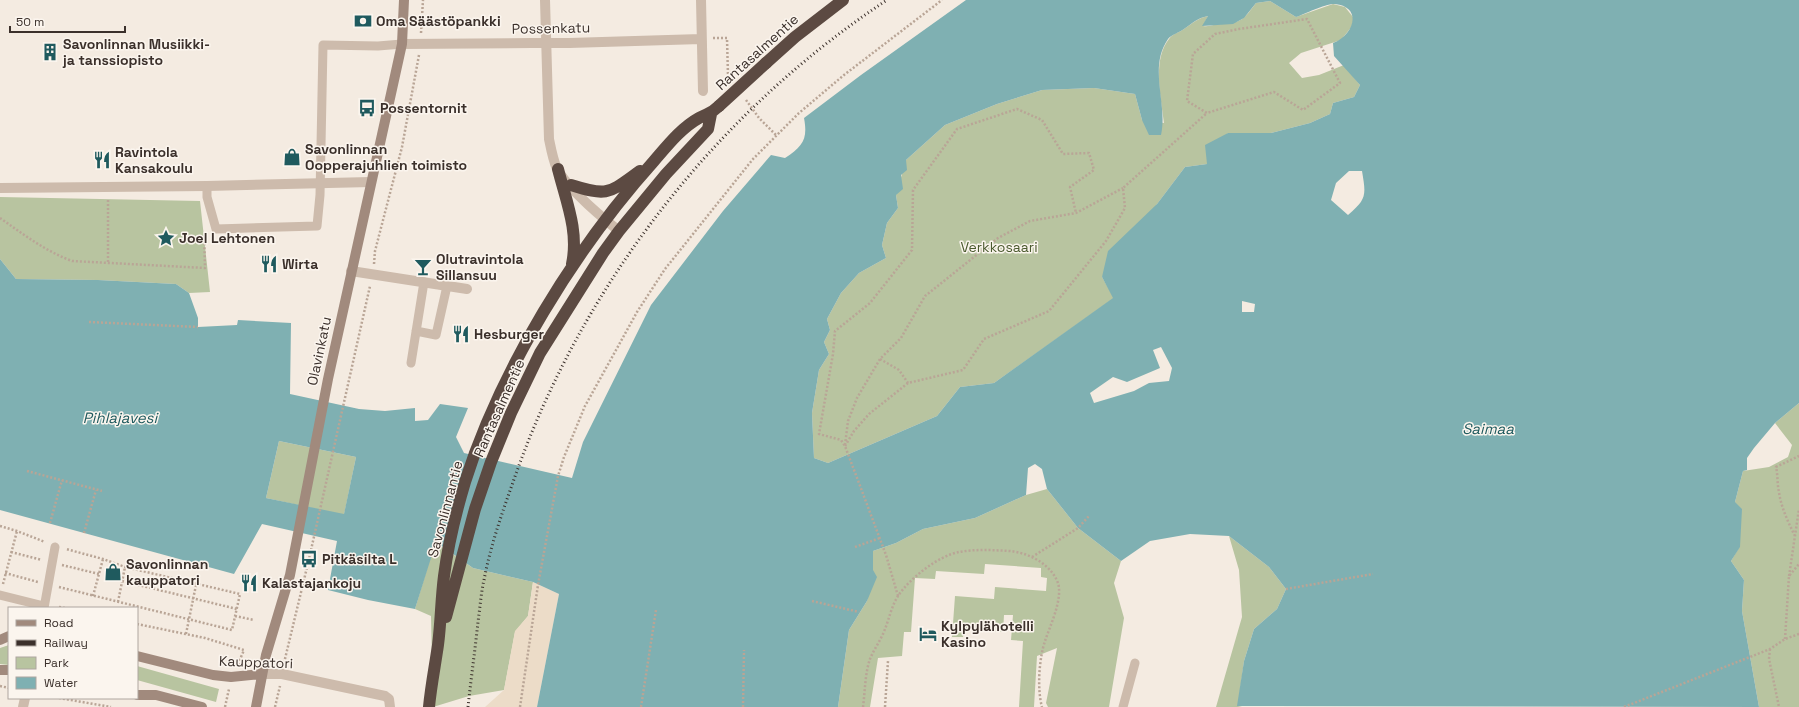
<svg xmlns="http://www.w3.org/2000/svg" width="1799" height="707" viewBox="0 0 1799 707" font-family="'Space Grotesk',sans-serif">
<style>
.green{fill:#b8c4a0}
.plaza{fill:#ecdcc8}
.water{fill:#7fb0b2;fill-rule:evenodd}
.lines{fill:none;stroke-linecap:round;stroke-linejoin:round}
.path{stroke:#b9a596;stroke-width:2.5;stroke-dasharray:2 2;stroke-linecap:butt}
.lane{stroke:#cdbbac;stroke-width:9}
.street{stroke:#cdbbac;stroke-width:10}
.secondary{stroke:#a18a7d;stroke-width:10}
.highway{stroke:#5c4a42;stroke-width:12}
.rail{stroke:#3b302b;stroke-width:3;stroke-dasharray:1 3;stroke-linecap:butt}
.street-bridge{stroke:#cdbbac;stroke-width:10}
.highway-bridge{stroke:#5c4a42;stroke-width:12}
.labels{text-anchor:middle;stroke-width:3;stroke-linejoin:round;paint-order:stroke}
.poi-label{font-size:14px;font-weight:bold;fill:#3b302b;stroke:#fbf5ee;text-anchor:start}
.street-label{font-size:14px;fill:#3b302b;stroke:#fbf5ee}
.park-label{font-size:14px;fill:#4a5a2e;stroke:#fbf5ee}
.water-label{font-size:15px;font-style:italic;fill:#1f5a5e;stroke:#fbf5ee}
</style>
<rect width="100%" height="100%" fill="#f4ebe1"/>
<path class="green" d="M1270 1 1296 17 1333 4 1345 7 1353 17V25L1341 40 1301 53 1289 63 1302 78 1319 75 1344 65 1360 85 1354 97 1333 103 1330 114 1310 123 1271 133H1228L1207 164 1185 167 1102 277 1114 298 994 383 960 387 937 416 828 463 814 458 812 413 819 370 829 354 824 342 830 330 827 319 841 293 859 273 886 258 882 245 887 223 898 208 896 195 906 160 945 125 997 104 1042 90 1094 88 1135 94 1142 120 1164 123C1161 98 1152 60 1169 39 1172 34 1180 32 1184 29 1193 23 1198 18 1208 16L1203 26C1210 27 1215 24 1222 24 1243 22 1243 20 1256 3Z
M0 197 200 201 210 292 189 293 176 284 98 280 16 279 0 259Z
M1799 403V707H1759L1742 611 1744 580 1731 561 1740 546 1735 502 1743 471 1769 467 1788 457 1792 445 1775 423Z
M279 441 356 457 344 515 266 498Z
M1047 489 1078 528 1121 561 1114 583 1124 618 1109 707H1048L1046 703 1057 648 1037 656 1034 707H1019L1023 641 1011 640 1013 615H1004L1003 632 964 629 963 637H952L955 596 994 599 995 587 1046 591 1047 578 1041 577V568L985 564 984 574 936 571 935 579 915 578 911 632H904L902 656 878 658 870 707H838L849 630 867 601 873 570V551L896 543 923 529 975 518 1026 495Z
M1229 536 1269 567 1286 589 1277 609 1254 629 1244 661 1238 706 1242 707H1216L1242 617 1239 570Z
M435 542 473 568 533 582 528 616 515 632 504 690 469 696 433 707 431 616 415 609Z
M9 645V665L0 664V648Z
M137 666 219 689 216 702 137 680Z"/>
<path class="plaza" d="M533 582 559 594 537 707H485L504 690 515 631 528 616Z"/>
<path class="water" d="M966 0H1799V403L1775 423 1754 448 1747 458V470L1743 471 1735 502 1742 509 1740 547 1731 561 1744 580 1742 611 1759 707 1237 706 1244 661 1254 629 1277 609 1286 589 1269 567 1229 536 1190 534 1150 541 1121 561 1078 528 1047 489 1042 469 1035 464 1028 468 1026 495 975 518 923 529 896 543 873 551V570L877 577 867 601 849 630 838 707H537L559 594 533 582 473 568 436 542 415 609 368 600 328 590 337 541 262 524 234 574 0 510V259L16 279 98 280 176 284 189 293 198 318V327L237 325 238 320 291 323 290 394 359 409 385 411 415 408V421L428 420 440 404 468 408 456 437 464 453 572 478 583 442 651 305 723 211 771 155 785 158C803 146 808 139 804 118L861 75ZM1270 1 1296 17C1305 14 1326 3 1335 4 1363 7 1354 35 1333 43L1334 56 1360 85 1354 97 1333 103 1330 114 1310 123 1271 133H1228L1205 145 1207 164 1185 167 1157 204 1108 251 1102 277 1113 298 994 383 960 387 937 416 828 463 814 458 812 413 819 370 829 354 824 342 830 330 827 319 841 293 859 273 886 258 882 245 887 223 898 208 896 195 903 189 901 175 907 170 906 160 945 125 997 104 1042 90 1094 88 1135 94 1142 120 1149 135H1161C1168 104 1148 68 1168 39 1172 34 1179 33 1184 29 1193 23 1197 18 1208 16L1202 26 1233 24 1244 18 1256 3ZM1349 171H1362C1366 195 1367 199 1348 215L1331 200 1336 183ZM1242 301 1255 304 1254 312H1242ZM1161 347 1172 368 1169 381 1149 383 1134 391 1094 403 1090 393 1113 377 1127 382 1160 368 1153 350ZM279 441 356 457 344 514 266 498Z"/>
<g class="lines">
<path class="path" d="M421 33 423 0
M713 38H727L728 76 730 78
M746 100 759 118 777 136
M0 218C23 234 45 251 72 261L205 268 204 233
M108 262V199
M374 264 375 251 402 147 419 55
M89 322 198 327
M880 359 899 370 908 383
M845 445 848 421 857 398 880 359 901 338 925 296 998 238 1030 221 1076 213 1123 188
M845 446 854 431 869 414 908 383 963 370 984 339 1049 311 1106 241 1125 208 1123 188 1207 113 1187 101 1193 54 1215 34 1239 29 1307 19 1340 83 1303 110 1274 92 1207 113
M27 471 102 491
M50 523 62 480
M0 526 17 531 45 542
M84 533 96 490
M1795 536C1788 522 1781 507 1779 492 1777 484 1778 475 1776 467L1799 456
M855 547 880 538
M11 552 42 560
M1032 557 1078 528 1089 516
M62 565 99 574
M5 573 38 582
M1789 576 1799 509
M122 581 237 609
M3 584 17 531
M59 587 232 630 240 594 125 567 103 559 66 549
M1286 589 1373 574
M93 596 103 559
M898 596 886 555 845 446 841 440 819 434 833 354 835 331 870 303 912 250 913 190 957 129 1017 109 1042 120 1063 154 1089 153 1094 170 1070 187 1076 213
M812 601 859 612
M118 602 125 567
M59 607 65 608
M235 616 254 620
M137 624 205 638 244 650 238 664
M186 634 196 585
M1785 639 1789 576 1799 564
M1770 649 1769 659 1779 707
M284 663 309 559 370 286
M0 686 9 688
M59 698 111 707
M225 707 229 689
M275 707 280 686
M520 707 538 585 558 476 564 457 585 406 637 312 665 269 753 159 799 113 844 75 942 0
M641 707 656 610
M743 707 744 650
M863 707C865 692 865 673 870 659 874 649 881 640 885 629 889 619 892 605 898 596 910 578 938 556 959 552 975 549 993 550 1010 551 1029 553 1051 564 1058 583 1063 599 1050 626 1045 641 1039 659 1037 689 1042 707
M885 707 888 661
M1624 707 1770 649 1785 639 1799 634"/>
<path class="lane" d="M207 186V197L216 229 317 226 320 195 323 45 378 46 402 44
M416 331 436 335 447 286
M411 363 424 282
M0 595 44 606
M44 608 55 547
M1123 707 1135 663"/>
<path class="street" d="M545 0 549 139C551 149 553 160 557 169 570 191 599 215 619 231
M701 0 703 91
M569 43 701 39
M402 44 532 43
M0 188 207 186 371 182
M351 271 467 289
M262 674H282L385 696 389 699 390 707
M23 707 25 698"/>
<path class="secondary" d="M0 640 9 636
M137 656 213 675 231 677 262 674
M0 670H9
M137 695H156L202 707
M256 707 266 655 290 575 328 379 402 44 404 0"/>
<path class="highway" d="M766 63 795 37 843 0
M558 169C566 201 579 231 572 264
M571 185C609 197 609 193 640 171
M446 617 475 509 491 462 511 413 540 353 603 253 619 231 666 174 708 129 711 114
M429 707C431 686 435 666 438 645 441 622 441 599 444 576 448 545 456 512 465 482 501 369 575 249 654 161 667 146 681 128 699 118 708 113 711 114 719 106"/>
<path class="rail" d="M468 707C471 679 475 650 478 622 480 608 481 593 484 580 490 548 501 516 512 485 579 289 714 114 887 0"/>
<path class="street-bridge" d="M532 43H569"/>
<path class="highway-bridge" d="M719 106 766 63"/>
</g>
<defs>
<g id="bank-bare" transform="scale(1.38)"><path d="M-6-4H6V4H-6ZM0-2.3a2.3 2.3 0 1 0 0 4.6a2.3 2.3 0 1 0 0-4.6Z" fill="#1f5a5e" stroke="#fbf5ee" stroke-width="2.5" paint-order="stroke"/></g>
<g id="building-bare" transform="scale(1.38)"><path d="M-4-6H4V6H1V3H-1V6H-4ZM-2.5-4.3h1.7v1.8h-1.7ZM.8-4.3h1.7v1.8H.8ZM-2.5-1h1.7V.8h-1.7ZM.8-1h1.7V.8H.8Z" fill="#1f5a5e" stroke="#fbf5ee" stroke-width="2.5" paint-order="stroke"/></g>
<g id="bus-bare" transform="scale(1.38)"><path d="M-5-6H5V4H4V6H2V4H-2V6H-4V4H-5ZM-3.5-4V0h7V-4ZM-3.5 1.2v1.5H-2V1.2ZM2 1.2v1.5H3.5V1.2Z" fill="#1f5a5e" stroke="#fbf5ee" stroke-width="2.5" paint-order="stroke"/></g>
<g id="shop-bare" transform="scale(1.38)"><path d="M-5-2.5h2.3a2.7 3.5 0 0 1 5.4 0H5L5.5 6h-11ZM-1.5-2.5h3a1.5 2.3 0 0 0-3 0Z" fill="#1f5a5e" stroke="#fbf5ee" stroke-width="2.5" paint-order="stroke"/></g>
<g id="restaurant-bare" transform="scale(1.38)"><path d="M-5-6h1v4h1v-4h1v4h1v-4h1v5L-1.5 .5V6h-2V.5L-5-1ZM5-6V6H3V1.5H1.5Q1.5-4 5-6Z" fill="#1f5a5e" stroke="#fbf5ee" stroke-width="2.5" paint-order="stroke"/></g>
<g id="sight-bare" transform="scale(1.38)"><path d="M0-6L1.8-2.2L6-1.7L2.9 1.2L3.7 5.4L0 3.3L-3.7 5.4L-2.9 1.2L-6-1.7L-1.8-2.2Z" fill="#1f5a5e" stroke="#fbf5ee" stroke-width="2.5" paint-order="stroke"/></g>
<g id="bar-bare" transform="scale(1.38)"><path d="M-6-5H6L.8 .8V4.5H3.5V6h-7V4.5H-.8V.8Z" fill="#1f5a5e" stroke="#fbf5ee" stroke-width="2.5" paint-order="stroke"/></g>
<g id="hotel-bare" transform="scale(1.38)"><path d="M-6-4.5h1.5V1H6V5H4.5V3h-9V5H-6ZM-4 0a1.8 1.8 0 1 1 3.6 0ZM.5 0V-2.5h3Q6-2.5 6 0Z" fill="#1f5a5e" stroke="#fbf5ee" stroke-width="2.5" paint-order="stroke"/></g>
</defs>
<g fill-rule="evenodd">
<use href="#bank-bare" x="363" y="21"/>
<use href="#building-bare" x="50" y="52"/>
<use href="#bus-bare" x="367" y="108"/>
<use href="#shop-bare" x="292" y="157"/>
<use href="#restaurant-bare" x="102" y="160"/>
<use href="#sight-bare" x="166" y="238"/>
<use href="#restaurant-bare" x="269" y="264"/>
<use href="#bar-bare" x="423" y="267"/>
<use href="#restaurant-bare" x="461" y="334"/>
<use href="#bus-bare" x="309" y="559"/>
<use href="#shop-bare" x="113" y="572"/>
<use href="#restaurant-bare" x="249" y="583"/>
<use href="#hotel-bare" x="928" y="634"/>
</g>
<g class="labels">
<g class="poi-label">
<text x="376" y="26">Oma Säästöpankki</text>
<text x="63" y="49">Savonlinnan Musiikki-<tspan x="63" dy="16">ja tanssiopisto</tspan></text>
<text x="380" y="113">Possentornit</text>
<text x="305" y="154">Savonlinnan<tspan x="305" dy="16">Oopperajuhlien toimisto</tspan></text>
<text x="115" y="157">Ravintola<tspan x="115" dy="16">Kansakoulu</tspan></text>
<text x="179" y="243">Joel Lehtonen</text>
<text x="436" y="264">Olutravintola<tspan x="436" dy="16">Sillansuu</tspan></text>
<text x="282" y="269">Wirta</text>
<text x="474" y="339">Hesburger</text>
<text x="322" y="564">Pitkäsilta L</text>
<text x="126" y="569">Savonlinnan<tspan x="126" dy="16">kauppatori</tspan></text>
<text x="262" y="588">Kalastajankoju</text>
<text x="941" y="631">Kylpylähotelli<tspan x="941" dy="16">Kasino</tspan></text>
</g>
<g class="street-label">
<text transform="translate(551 28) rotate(-1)" y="5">Possenkatu</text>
<text transform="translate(757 52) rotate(-42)" y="5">Rantasalmentie</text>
<text transform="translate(319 351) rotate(-78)" y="5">Olavinkatu</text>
<text transform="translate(499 408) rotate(-66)" y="5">Rantasalmentie</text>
<text transform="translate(445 509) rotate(-75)" y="5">Savonlinnantie</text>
<text transform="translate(256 662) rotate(2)" y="5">Kauppatori</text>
</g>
<g class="park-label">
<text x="999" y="252">Verkkosaari</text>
</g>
<g class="water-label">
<text x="120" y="423">Pihlajavesi</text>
<text x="1488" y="434">Saimaa</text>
</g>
</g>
<rect x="8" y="607" width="130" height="92" fill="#fbf5ee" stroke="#aea6a0"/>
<rect x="16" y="620" width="20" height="6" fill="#a18a7d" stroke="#aea6a0"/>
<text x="44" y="627" font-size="12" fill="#3b302b">Road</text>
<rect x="16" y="640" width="20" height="6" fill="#3b302b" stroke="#aea6a0"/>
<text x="44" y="647" font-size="12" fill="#3b302b">Railway</text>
<rect x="16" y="657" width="20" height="12" fill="#b8c4a0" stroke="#aea6a0"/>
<text x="44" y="667" font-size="12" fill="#3b302b">Park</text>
<rect x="16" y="677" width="20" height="12" fill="#7fb0b2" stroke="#aea6a0"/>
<text x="44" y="687" font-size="12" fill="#3b302b">Water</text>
<path d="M10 26v6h115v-6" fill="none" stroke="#3b302b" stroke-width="2"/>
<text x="16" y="26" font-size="12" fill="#3b302b" stroke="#fbf5ee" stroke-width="3" paint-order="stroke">50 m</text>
</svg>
